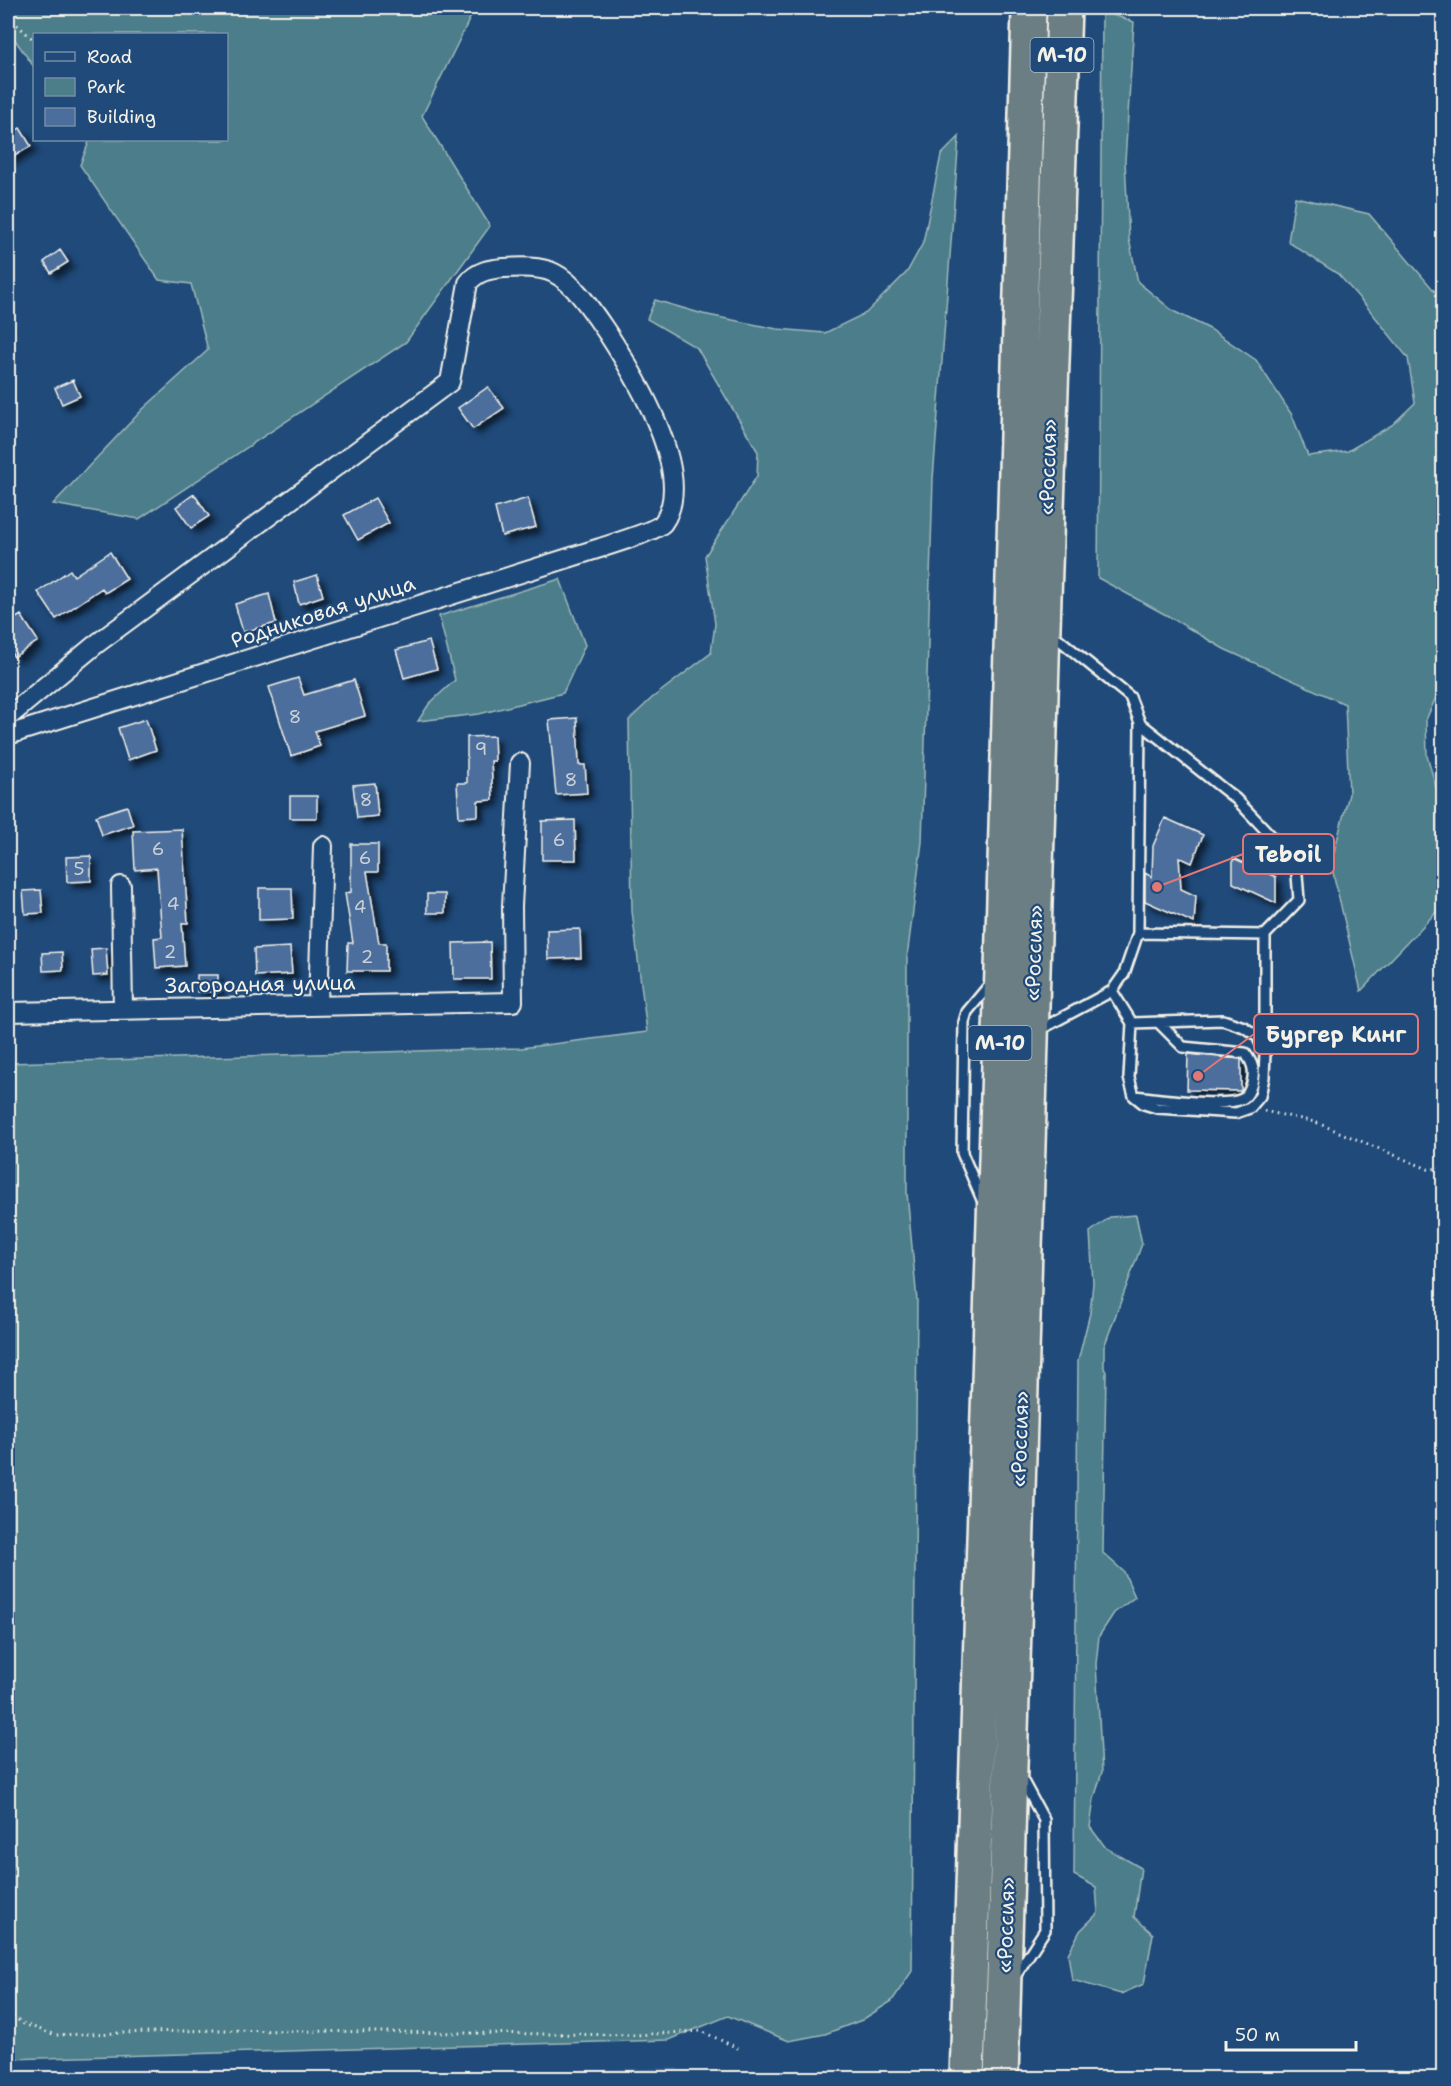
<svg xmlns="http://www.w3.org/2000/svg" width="1451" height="2086" viewBox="0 0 1451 2086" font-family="'Shantell Sans',sans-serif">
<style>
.built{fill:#305886}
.green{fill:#4c7e8a;stroke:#a0b8b9;stroke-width:1.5}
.building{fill:#4c6e9d;stroke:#f4f1e8;stroke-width:1.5;filter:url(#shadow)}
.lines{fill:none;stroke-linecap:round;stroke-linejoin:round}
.lane-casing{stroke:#f4f1e8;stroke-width:14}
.street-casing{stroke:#f4f1e8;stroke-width:22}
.highway-casing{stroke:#f4f1e8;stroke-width:38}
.path{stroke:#f4f1e8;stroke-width:3;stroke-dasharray:1.5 4.5;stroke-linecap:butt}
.lane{stroke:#1f4a7a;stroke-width:9}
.street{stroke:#1f4a7a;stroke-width:18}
.highway{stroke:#6b7e84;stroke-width:33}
.labels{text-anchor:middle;stroke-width:4.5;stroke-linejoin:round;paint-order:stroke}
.number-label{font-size:18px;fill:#cad0d5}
.shield{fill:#1f4a7a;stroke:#b4bfc7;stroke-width:1.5}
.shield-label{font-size:20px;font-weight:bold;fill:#f4f1e8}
.street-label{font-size:21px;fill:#f4f1e8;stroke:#1f4a7a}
.leader{fill:none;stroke:#e27875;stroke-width:2}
.callout-dot{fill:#e27875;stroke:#1f4a7a;stroke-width:2}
.callout{fill:#1f4a7a;stroke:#e27875;stroke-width:2}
.callout-label{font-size:22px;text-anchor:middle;font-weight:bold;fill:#f4f1e8}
</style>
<defs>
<filter id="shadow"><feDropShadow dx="5.5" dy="5.5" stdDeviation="3" flood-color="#0009"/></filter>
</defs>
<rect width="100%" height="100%" fill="#1f4a7a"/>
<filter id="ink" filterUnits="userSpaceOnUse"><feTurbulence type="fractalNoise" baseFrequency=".0167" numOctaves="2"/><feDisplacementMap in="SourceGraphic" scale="12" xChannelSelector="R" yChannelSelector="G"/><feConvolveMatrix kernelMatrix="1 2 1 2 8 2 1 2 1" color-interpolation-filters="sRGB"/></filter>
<g filter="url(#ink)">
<path class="built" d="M678 2068 674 2078H108Z"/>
<path class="green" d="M8 8H475L422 116 490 226 406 342 139 519 53 504 143 409 208 350 191 284 159 280 80 165 89 142 88 140H226V34H34V67L8 30Z
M1102 11 1134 22 1125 161 1129 239 1138 282 1173 311 1210 329 1256 360 1292 415 1308 456 1348 451 1392 425 1415 403 1408 358 1368 308 1338 274 1288 242 1295 197 1369 214 1443 301 1444 679 1426 720 1427 756 1443 811V905L1361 991 1331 864 1349 794 1345 704 1224 649 1168 616 1098 578Z
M959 137 933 479 922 842 907 957V1193L917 1301 912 1971 892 2001 862 2020 825 2034 789 2041 728 2016 669 2040 8 2059V1063L521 1048 647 1032 632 911 629 720 652 698 711 653 715 624 705 556 757 476 758 452 697 348 647 319 655 300 703 314 777 329 825 333 866 313 907 272 923 243 941 155Z
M560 579 585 645 563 693 479 714 418 721 429 704 455 680 439 616Z
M1136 1215 1142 1244 1104 1347V1368L1106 1372 1103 1553 1124 1572 1135 1597 1114 1613 1099 1636 1096 1664 1102 1772 1094 1799 1090 1827 1106 1848 1141 1868 1134 1917 1153 1934 1144 1984 1121 1994 1072 1980 1068 1954 1080 1931 1098 1913 1096 1887 1074 1875 1078 1361 1090 1313 1093 1283 1090 1232 1110 1217Z"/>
<path class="building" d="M20 128 31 146 8 160V136Z
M60 250 68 262 51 273 44 262Z
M73 380 80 396 62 404 55 388Z
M488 387 504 408 473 429 458 408Z
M194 494 209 516 191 528 176 507Z
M375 498 389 523 358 540 344 515Z
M528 498 536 527 502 536 495 508Z
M110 552 127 579 105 593 102 588 56 619 38 592 70 570 74 576Z
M317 575 323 596 299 604 294 582Z
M269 594 276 623 243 632 235 604Z
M21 615 38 641 14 657 8 648V623Z
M429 641 437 669 404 678 396 650Z
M298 678 304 695 354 680 365 716 315 731 320 746 291 756 269 687Z
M577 718 579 765H585L587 793 556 795 549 720Z
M146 719 156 750 128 760 118 728Z
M494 736 495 761H491L493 800 478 801V816L459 817 457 783H467V737Z
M375 783 378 816 357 818 353 785Z
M290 796H317V818H290Z
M127 806 133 825 102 835 96 816Z
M1165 818 1203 835 1192 863 1179 857 1181 889 1196 896 1194 923 1145 901V873L1152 877 1153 846Z
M575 820 576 860H542V821Z
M182 829 188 923H182L185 966 156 968 154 938 162 937 157 868 135 870 133 831Z
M351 844H378V872H367L379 943H386V971H347L348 943H353L345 893 351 892Z
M91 856V881L67 882 66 857Z
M1233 858 1276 877V903L1233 883Z
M259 888H292L293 919 259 920Z
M41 890 43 913 25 914 23 891Z
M427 894H445V913H427Z
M580 929 581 958 548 959 547 930Z
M490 942 491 979H454L453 943Z
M290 947 292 974 255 976 254 949Z
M106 948 108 975 93 976 91 949Z
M62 952 63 970 43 971 42 953Z
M197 975H218V992H197Z
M1188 1054 1241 1059V1091L1187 1090Z"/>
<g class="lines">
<g class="lane-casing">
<path id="lane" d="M1138 933 1265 935 1299 900 1296 862 1236 799 1140 723
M1265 935V1048
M1112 991 1132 1023 1129 1078 1134 1096 1144 1104 1157 1108 1236 1113 1250 1108 1260 1096 1264 1077 1265 1053 1257 1036 1244 1027 1223 1020 1132 1023
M1039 1030 1112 991 1124 974 1138 933 1140 723 1130 697 1051 633
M1134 1096C1158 1098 1224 1108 1242 1099 1248 1096 1250 1089 1252 1083 1255 1071 1253 1063 1245 1053L1183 1047 1158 1022
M983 1202 962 1153 964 1022 967 1012 991 983
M1014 1978 1045 1930 1044 1820 1020 1776"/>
</g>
<g class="street-casing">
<path id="street" d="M8 717 95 645 450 382 468 283C477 271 490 269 504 268 519 267 541 266 554 273 575 283 595 315 608 334 634 374 697 476 663 523 656 531 612 544 600 548L8 735
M121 886 123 1010
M318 1005 323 846
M8 1012 513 1002 512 906 520 763"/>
</g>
<g class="highway-casing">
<path id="highway" d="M967 2078 1002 969 1029 8
M1001 2078 1043 627 1064 8"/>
</g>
<path class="path" d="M8 17 34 40
M1264 1111 1315 1122 1428 1169 1444 1168
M8 2013 24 2024 56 2035 215 2030 636 2035 701 2031 740 2049"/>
<use href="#lane" class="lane"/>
<use href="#street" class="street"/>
<use href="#highway" class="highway"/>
</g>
</g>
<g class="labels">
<g class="number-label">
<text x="295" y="723">8</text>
<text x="481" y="755">9</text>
<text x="571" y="786">8</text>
<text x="366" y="806">8</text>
<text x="559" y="846">6</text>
<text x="158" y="855">6</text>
<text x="365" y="864">6</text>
<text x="79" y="875">5</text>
<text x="173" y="910">4</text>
<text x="360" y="913">4</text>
<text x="170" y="958">2</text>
<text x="367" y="963">2</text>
</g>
<g class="shield">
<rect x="1030.5" y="38" width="63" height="34" rx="4.5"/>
<rect x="968.5" y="1026" width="63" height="34" rx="4.5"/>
</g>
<g class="shield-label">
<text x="1062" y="62">М-10</text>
<text x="1000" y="1050">М-10</text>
</g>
<g class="street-label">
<text transform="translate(1048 467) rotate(-88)" y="7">«Россия»</text>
<text transform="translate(323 612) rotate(-18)" y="7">Родниковая улица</text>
<text transform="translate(1034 953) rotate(-88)" y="7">«Россия»</text>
<text transform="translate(260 984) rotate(-1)" y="7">Загородная улица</text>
<text transform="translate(1020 1439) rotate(-88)" y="7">«Россия»</text>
<text transform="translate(1006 1925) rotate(-88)" y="7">«Россия»</text>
</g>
</g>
<path class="leader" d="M1157 887L1243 854M1198 1076L1254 1034"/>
<g class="callout-dot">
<circle cx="1157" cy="887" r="6"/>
<circle cx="1198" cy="1076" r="6"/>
</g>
<g class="callout">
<rect x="1243" y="834" width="91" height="40" rx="6"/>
<rect x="1254" y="1014" width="164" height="40" rx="6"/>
</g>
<g class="callout-label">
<text x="1288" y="862">Teboil</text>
<text x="1336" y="1042">Бургер Кинг</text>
</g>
<rect width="1451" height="2086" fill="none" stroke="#1f4a7a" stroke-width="30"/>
<rect x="15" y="15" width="1421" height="2056" fill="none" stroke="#f4f1e8" stroke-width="2" filter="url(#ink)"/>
<rect x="33" y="33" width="195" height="108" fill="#1f4a7a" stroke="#748da6" stroke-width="1.5"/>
<rect x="45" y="52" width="30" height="9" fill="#1f4a7a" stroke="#748da6" stroke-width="1.5"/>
<text x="87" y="63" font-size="18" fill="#f4f1e8">Road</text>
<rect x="45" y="78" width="30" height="18" fill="#4c7e8a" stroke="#748da6" stroke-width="1.5"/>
<text x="87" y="93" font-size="18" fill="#f4f1e8">Park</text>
<rect x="45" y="108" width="30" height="18" fill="#4c6e9d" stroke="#748da6" stroke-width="1.5"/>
<text x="87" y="123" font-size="18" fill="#f4f1e8">Building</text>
<path d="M1226 2041v9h130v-9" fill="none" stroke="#f4f1e8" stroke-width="3"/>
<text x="1235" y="2041" font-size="18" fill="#f4f1e8" stroke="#1f4a7a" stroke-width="4.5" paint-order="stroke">50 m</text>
</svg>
